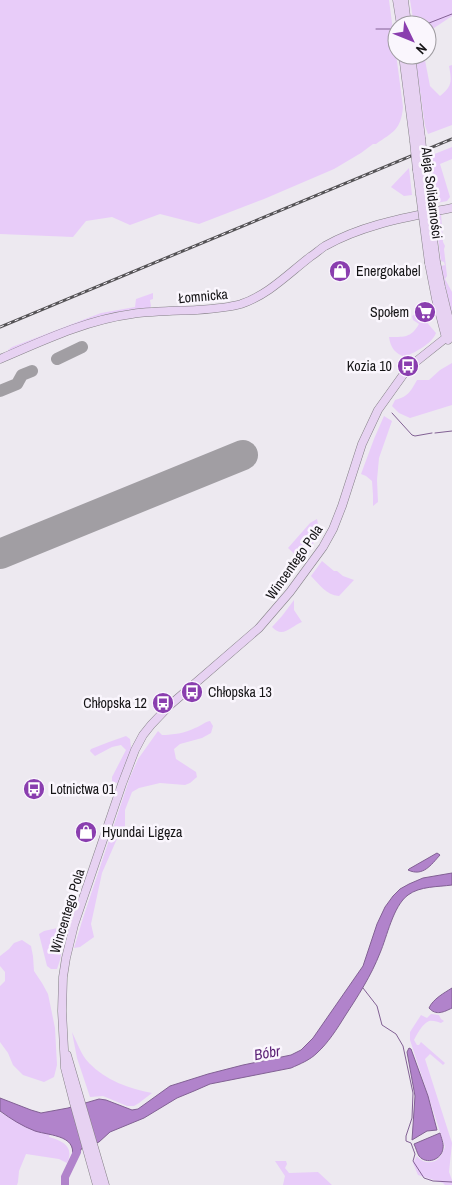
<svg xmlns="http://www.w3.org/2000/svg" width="452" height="1185" viewBox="0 0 452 1185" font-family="'Archivo Narrow',sans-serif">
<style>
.green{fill:#e8ccf9}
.water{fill:#b183cb;stroke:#826194}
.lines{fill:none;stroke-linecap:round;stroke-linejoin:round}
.stream{stroke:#826194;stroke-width:1}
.river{stroke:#b183cb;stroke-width:8}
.taxiway{stroke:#a19ea3;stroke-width:12}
.runway{stroke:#a19ea3;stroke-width:30}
.secondary-casing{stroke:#858187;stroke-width:9}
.secondary{stroke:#e7d2f2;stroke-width:8}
.rail-casing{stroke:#555356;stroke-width:3}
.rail{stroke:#faf6fd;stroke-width:1;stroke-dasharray:4;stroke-linecap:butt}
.secondary-bridge-casing{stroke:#858187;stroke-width:9;stroke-linecap:butt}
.secondary-bridge{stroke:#e7d2f2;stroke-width:8}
.labels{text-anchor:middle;stroke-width:5;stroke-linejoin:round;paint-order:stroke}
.street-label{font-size:14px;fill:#141315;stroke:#faf6fd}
.poi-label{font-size:14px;fill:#141315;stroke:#faf6fd;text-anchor:start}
.water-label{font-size:15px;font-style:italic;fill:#591e74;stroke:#faf6fd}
</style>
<rect width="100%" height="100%" fill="#ede9f0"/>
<path class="green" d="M0 0H389L403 107C401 130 393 132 376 144H373L361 153 334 169 264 199 199 224 160 214 130 225 112 217 86 221 73 237 0 234Z
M410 0H452V16L431 30 427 32V25H414Z
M415 55H424L430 86 440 96C452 86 452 82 449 66L452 65V125L428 134 425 126Z
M452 147V159L440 164 450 197 447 201 437 203 435 200 431 162 432 155Z
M409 168 412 195 404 196 391 187Z
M441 213 443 242 445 246 444 249 447 276 445 279 452 292V315L441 266 445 265 444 262 441 261 435 215Z
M153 293V299L150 300 151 306 149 310 140 311 8 353V350L12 347 101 313 135 307 136 299Z
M418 312 436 333C432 344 415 352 405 357 395 353 391 349 389 337 404 337 411 338 419 324L413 320 412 316Z
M452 363V405L410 418 399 413 392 406 395 400C409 396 410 392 417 380H429L440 370Z
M384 416 392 421 379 458 377 480 378 502 373 506V495L372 481 366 476 361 474 374 439Z
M317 519 320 533 302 561 288 548 310 523Z
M322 561 334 571H337L343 576 354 580 339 596C326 595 320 585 311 576Z
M294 600V610L302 622C291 626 283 639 272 627L282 616Z
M210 721 213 726 211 733 202 738 180 744 174 749 176 759 196 772 197 777 190 783 185 785 160 783 139 788 132 792 125 810V828L116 841 102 873 91 924 94 937 80 947 74 948 83 918 130 777 138 759 158 731 162 735C173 735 185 733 195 728 201 726 204 722 210 721Z
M126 736 130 739 131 748 118 783 112 782V777L126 750 121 745 112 747 95 756 90 751 91 749 109 742Z
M62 927 66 931 60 960 57 969H51L47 966 39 934 44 931Z
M22 940 31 946 33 956 34 971 42 983 48 994 55 1028 57 1065 54 1077 44 1082 23 1075 13 1065 8 1053 0 1042V986L5 981V972L0 966V956L9 949 14 943Z
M431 1014 439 1015 441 1019 444 1021 441 1023C438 1022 433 1020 429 1021 422 1024 417 1034 414 1040L417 1045H419L421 1042 445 1063 443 1065 430 1054 425 1059 452 1143 449 1172 452 1180V1185H445L443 1183 418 1175 413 1163 417 1156C422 1163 433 1165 439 1158 442 1155 443 1151 445 1147L410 1040V1032L421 1015 427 1018Z
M72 1032C77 1042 81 1055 89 1063 105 1080 130 1089 152 1093L139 1103 134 1106H127L103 1096 90 1097 77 1058Z
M0 1112C16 1122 31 1130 50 1134L49 1137C62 1141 75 1146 67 1163L59 1159 26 1154 19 1171 18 1182 17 1185H0Z
M275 1161H286L287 1164 285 1168 289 1173 318 1172 332 1185H283L285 1176Z"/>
<path class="water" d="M437 853 440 855C431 865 423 877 408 870L409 869Z
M452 873V885C438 887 420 886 408 895 393 906 387 937 380 953 371 976 358 996 345 1016 337 1029 328 1043 317 1053 310 1060 300 1064 291 1068L210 1084 194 1091 177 1098 144 1118 110 1132 99 1142 82 1148 74 1162 71 1161C80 1135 51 1136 35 1131 22 1126 11 1119 0 1111V1098L31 1110 41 1113 68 1108 99 1099 106 1100 132 1110 138 1109 170 1086 208 1074 243 1065 291 1055 301 1050 313 1038 363 966 377 924 385 907 393 896 400 889 409 884 423 878Z
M452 988V1008C444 1012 436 1016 429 1008 433 999 444 993 452 988Z
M409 1048 411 1049 428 1096 437 1130 427 1131 412 1140 415 1096 407 1052Z
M440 1133C441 1137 444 1144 443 1148 442 1160 426 1165 419 1156 417 1153 416 1148 414 1144Z"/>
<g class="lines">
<path class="stream" d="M424 25 452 14
M376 29H392
M392 413 412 435 415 436 432 433
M435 433 452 431
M363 988 377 1006 382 1025 396 1034 403 1046 413 1093 412 1118 406 1136V1141L411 1143 415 1154 413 1161 424 1178 433 1181 452 1182"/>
<path class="river" d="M65 1185V1177L77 1152"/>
<path class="taxiway" d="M57 359 82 347
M0 391 17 384 22 375 32 371"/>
<path class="runway" d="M0 554 243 455"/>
<g class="secondary-casing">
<path id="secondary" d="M397 0 401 25
M404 0 407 25
M403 55 414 141
M411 55 421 138
M424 167 427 193
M417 170 420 194
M436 262 441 287 450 324V338
M429 263 436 299 446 338 448 340
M0 359C42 341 86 320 132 314 153 311 175 311 197 310 212 309 227 308 241 304 268 295 288 274 310 257 315 254 320 249 325 246 364 224 409 217 452 208
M67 1055 105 1185
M97 1185 74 1103 65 1068 62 1011 63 977 66 958 74 925 122 784 135 750 143 735 151 725 170 705 259 628 290 592 323 547 333 529 342 506 362 444 378 410 403 375 413 364 452 333"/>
</g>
<use href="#secondary" class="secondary"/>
<g class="rail-casing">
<path id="rail" d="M0 327 452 139"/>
</g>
<use href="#rail" class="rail"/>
<g class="secondary-bridge-casing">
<path id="secondary-bridge" d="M421 138 424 167
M414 141 417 170
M427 193 436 262
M420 194 429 263"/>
</g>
<use href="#secondary-bridge" class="secondary-bridge"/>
</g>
<defs>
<g id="shop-disc" transform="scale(1.125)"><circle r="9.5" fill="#8a3eaf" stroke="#faf6fd"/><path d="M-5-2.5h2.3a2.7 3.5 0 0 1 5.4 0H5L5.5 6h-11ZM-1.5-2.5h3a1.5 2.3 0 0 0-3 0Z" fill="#fff"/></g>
<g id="supermarket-disc" transform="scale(1.125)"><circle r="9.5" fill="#8a3eaf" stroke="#faf6fd"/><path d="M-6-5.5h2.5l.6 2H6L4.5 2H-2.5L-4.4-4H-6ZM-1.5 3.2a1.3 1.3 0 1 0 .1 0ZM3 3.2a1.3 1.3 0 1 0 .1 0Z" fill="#fff"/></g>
<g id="bus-disc" transform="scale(1.125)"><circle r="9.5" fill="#8a3eaf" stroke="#faf6fd"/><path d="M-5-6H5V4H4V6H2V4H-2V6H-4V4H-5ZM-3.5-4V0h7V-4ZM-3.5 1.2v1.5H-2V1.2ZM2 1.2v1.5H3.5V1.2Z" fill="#fff"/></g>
</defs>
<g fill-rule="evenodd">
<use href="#shop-disc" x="340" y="271"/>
<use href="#supermarket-disc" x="425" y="312"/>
<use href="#bus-disc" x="408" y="366"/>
<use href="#bus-disc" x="192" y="692"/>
<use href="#bus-disc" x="163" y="703"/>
<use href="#bus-disc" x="34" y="789"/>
<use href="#shop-disc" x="86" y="832"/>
</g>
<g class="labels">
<g class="street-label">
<text transform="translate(432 193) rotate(83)" y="5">Aleja Solidarności</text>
<text transform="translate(203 296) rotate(-5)" y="5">Łomnicka</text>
<text transform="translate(294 562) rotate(-55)" y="5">Wincentego Pola</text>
<text transform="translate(67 911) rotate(-73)" y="5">Wincentego Pola</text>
</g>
<g class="poi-label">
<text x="356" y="276">Energokabel</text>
<text x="409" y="317" text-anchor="end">Społem</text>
<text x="392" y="371" text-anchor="end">Kozia 10</text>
<text x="208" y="697">Chłopska 13</text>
<text x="147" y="708" text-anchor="end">Chłopska 12</text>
<text x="50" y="794">Lotnictwa 01</text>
<text x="102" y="837">Hyundai Ligęza</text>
</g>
<g class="water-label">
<text transform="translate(267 1053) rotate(-10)" y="5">Bóbr</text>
</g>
</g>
<g transform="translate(412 40) rotate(133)"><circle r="24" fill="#faf6fd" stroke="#9e9ba0"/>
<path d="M0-4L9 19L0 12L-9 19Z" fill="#8a3eaf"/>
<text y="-8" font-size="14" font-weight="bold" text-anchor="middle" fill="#141315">N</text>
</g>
</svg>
